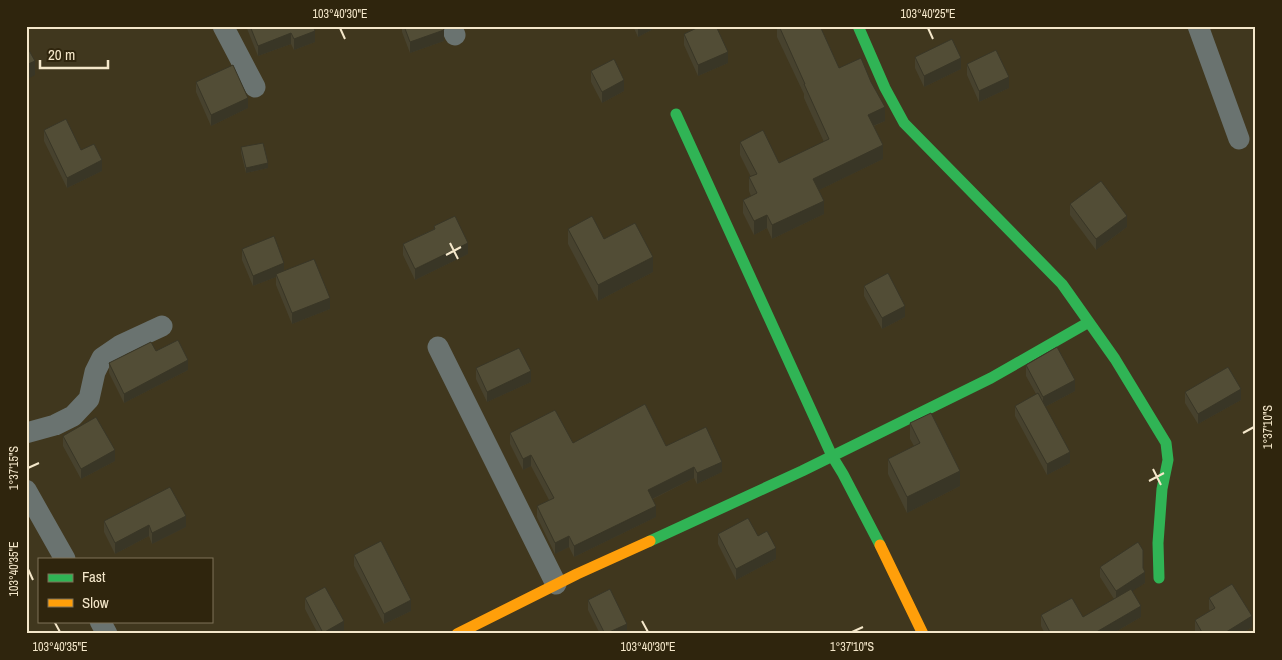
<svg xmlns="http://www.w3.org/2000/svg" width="1282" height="660" viewBox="0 0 1282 660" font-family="'Archivo Narrow',sans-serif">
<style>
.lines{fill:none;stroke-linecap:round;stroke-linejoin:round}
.street{stroke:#6a7370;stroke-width:21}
.fast{stroke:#30b455;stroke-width:11}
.slow{stroke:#ff9f0a;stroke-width:11}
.wall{fill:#47422e}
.shaded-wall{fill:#393626}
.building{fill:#524d36;stroke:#393626}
.ticks{fill:none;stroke:#f4e7ca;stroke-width:2}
.neatline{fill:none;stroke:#f4e7ca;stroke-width:2}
.ticks-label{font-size:12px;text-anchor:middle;fill:#f4e7ca}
</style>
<rect width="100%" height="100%" fill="#40371e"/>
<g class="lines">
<path class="street" d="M223 26 255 87
M451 26 455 35
M1198 26 1239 139
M438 347 556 584
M26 433 55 425 73 416 89 399 95 372 102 358 121 345 162 326
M26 490 65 559
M100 621 107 634"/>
<path class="fast" d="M858 26 885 88 904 123 1062 284 1115 359 1166 443 1168 460 1162 489 1158 543 1159 578
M676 114 832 456 843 474 880 545
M650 541 802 471 991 378 1089 322"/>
<path class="slow" d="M880 545 923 634
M457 634 577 574 650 541"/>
</g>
<path class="wall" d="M246 26H313L315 42 294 50 291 44 258 56Z
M402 26H442L444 41 410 53 402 32Z
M633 26H659L638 37Z
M777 26H820L839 68 885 121 874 126 883 159 819 190 824 214 772 239 767 228 754 235 743 213V200L751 196 749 191V177H751L740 155V142L779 163 824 142 804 98V94L777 37Z
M684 34 728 63 698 76 684 45Z
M915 57 961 69 924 87 915 68Z
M967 64 1009 88 979 102 967 75Z
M591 71 624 91 602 103 591 82Z
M196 82 248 108 211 126 196 92Z
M44 130 81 150 102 171 67 188 44 141Z
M241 147 268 168 246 173 241 153Z
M1070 204 1127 227 1096 250 1070 215Z
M434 226 468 254 415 280 403 255V244L434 229Z
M568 229 604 239 653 272 598 301 568 244Z
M242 249 284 271 330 309 292 324 276 285V277L253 286 242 260Z
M864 286 905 317 882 329 864 296Z
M156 351 188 370 124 403 109 373V363Z
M1026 365 1075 391 1045 407 1070 463 1047 475 1015 416V406L1036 394 1026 376Z
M476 368 531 382 487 402 476 379Z
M1185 392 1241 400 1198 424 1185 403Z
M910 423 960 486 907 513 888 474V459L914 446 910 439Z
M510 433 573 443 666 446 722 472 697 484 694 478 653 499 656 517 574 557 569 547 555 554 537 517V506L549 500 531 466 523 470 510 444Z
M63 436 115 461 81 479 63 446Z
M104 521 186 527 152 544 149 536 115 554 104 532Z
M718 534 758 536 776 559 736 580 718 544Z
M354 555 411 611 384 624 354 566Z
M1100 567 1143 568 1145 583 1132 591 1141 617 1112 634H1045L1041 626V615L1083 617 1114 599 1100 577Z
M305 598 344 632 341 634H318L305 609Z
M1209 598 1252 627 1241 634H1196L1195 631V620L1210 611 1209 609Z
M588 600 627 634H600L588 610Z"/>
<path class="shaded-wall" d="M638 26H659L638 37Z
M444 30V41L410 53V42Z
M315 31V42L294 50V39Z
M291 33V44L258 56V46Z
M728 52V63L698 76V65Z
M961 58V69L924 87V76Z
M35 61V75L26 80V65Z
M1009 77V88L979 102V91Z
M624 80V91L602 103V92Z
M248 98V108L211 126V115Z
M885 107V121L868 128V115Z
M883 145V159L813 193V179Z
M102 160V171L67 188V178Z
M268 163V168L246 173V168Z
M824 201V214L772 239V225Z
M767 215V228L754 235V221Z
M1127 216V227L1096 250V239Z
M468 243V254L415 280V269Z
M653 257V272L598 301V285Z
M284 263V274H276V277L253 286V276Z
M330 298V309L292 324V313Z
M905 306V317L882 329V318Z
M188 360V370L124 403V394Z
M531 371V382L487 402V392Z
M1075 380V391L1043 408V397Z
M1241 389V400L1198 424V414Z
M115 450V461L81 479V469Z
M1070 452V463L1047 475V464Z
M531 455V466L523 470V459Z
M722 462V472L697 484V473Z
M694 467V478L648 501V490Z
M960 471V486L907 513V497Z
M656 506V517L574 557V546Z
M186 516V527L152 544V533Z
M149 525V536L115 554V543Z
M569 536V547L555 554V543Z
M776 548V559L736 580V569Z
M1145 572V583L1116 602V591Z
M411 600V611L384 624V614Z
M1141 606V617L1112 634H1093Z
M1252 616V627L1241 634H1223Z
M344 621V632L341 634H323V633Z
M627 624V634H606Z"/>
<path class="building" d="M250 26H313L315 31 294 39 291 33 258 46Z
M404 26H442L444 30 410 42Z
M701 26H716L728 52 698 65 684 34Z
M779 26H820L839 68 861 58 871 82 885 107 868 115 883 145 813 179 824 201 772 225 767 215 754 221 743 200 757 193 749 177 757 174 740 142 763 130 779 163 829 139 804 84H805Z
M952 39 961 58 924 76 915 57Z
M26 45 35 61 26 65Z
M996 50 1009 77 979 91 967 64Z
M614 59 624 80 602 92 591 71Z
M233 65 248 98 211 115 196 82Z
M66 119 81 150 94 144 102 160 67 178 44 130Z
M263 143 268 163 246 168 241 147Z
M1101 181 1127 216 1096 239 1070 204Z
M455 216 468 243 415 269 403 244 435 229 434 226Z
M592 216 604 239 635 223 653 257 598 285 568 229Z
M274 236 284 263 253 276 242 249Z
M314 259 330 298 292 313 276 274Z
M888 273 905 306 882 318 864 286Z
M178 340 188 360 124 394 109 363 151 342 156 351Z
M1057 347 1075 380 1043 397 1026 365Z
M519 348 531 371 487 392 476 368Z
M1228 367 1241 389 1198 414 1185 392Z
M1038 393 1070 452 1047 464 1015 406Z
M645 404 666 446 706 427 722 462 697 473 694 467 648 490 656 506 574 546 569 536 555 543 537 506 554 498 531 455 523 459 510 433 555 410 573 443Z
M931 413 960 471 907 497 888 459 920 443 910 423Z
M96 417 115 450 81 469 63 436Z
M170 487 186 516 152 533 149 525 115 543 104 521Z
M748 518 758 536 767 531 776 548 736 569 718 534Z
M381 541 411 600 384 614 354 555Z
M1138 542 1143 550V568L1145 572 1116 591 1100 567Z
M1232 584 1252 616 1223 634H1203L1195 620 1215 608 1209 598Z
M325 587 344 621 323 633 305 598Z
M610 589 627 624 605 634 588 600Z
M1131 589 1141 606 1093 634H1051L1041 615 1072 598 1083 617Z"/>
<path class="ticks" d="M340 28 345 39M928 28 933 39M450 243 458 259M446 255 461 247M1243 433 1254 427M28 468 39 463M1153 469 1161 485M1149 481 1164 473M28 569 33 580M54 621 60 632M642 621 648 632M852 632 863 627"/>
<rect width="1282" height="660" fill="none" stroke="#2f250d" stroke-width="55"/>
<rect x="38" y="558" width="175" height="65" fill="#2f250d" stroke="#7e7359"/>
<rect x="48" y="574" width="25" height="8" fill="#30b455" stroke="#7e7359"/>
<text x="82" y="582" font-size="15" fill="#f4e7ca">Fast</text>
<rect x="48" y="599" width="25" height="8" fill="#ff9f0a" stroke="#7e7359"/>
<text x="82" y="608" font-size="15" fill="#f4e7ca">Slow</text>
<path d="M40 60v8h68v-8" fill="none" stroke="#f4e7ca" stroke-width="2.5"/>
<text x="48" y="60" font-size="15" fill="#f4e7ca" stroke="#2f250d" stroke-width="4" paint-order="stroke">20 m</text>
<rect x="28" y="28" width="1226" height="604" class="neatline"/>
<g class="ticks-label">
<text x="340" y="18">103°40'30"E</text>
<text x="928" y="18">103°40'25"E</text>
<text transform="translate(1268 427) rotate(-90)" y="4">1°37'10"S</text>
<text transform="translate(14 468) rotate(-90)" y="4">1°37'15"S</text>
<text transform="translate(14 569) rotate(-90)" y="4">103°40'35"E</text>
<text x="60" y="651">103°40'35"E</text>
<text x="648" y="651">103°40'30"E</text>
<text x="852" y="651">1°37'10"S</text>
</g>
</svg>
